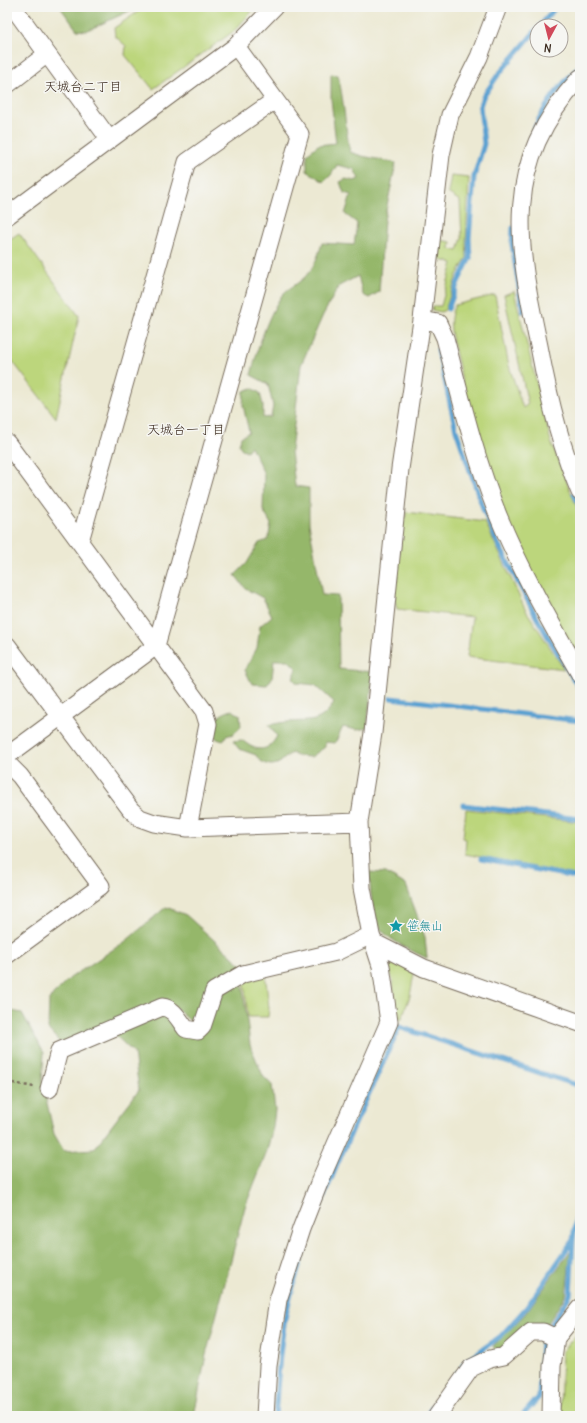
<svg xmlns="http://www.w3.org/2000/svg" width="587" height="1423" viewBox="0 0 587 1423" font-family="Delius,'Klee One',sans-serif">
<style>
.green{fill:#bcd67b;stroke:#7c804c}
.forest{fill:#95b76b;stroke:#687044}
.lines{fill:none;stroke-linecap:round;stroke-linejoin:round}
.stream{stroke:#5ca1d1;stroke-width:5}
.minor-casing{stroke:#796d5d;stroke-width:19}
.path{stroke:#796d5d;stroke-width:2.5;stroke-dasharray:3 3;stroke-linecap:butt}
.minor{stroke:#fff;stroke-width:17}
.labels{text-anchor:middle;stroke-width:3;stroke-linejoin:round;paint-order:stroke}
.culture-label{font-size:12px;fill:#0d838f;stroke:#f6f6f2;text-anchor:start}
.neighbourhood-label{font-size:13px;fill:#3b2a1e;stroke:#f6f6f2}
</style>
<rect width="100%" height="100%" fill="#f6f6f2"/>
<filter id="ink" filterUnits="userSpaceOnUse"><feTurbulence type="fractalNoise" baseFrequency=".025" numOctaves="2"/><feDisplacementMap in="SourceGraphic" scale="8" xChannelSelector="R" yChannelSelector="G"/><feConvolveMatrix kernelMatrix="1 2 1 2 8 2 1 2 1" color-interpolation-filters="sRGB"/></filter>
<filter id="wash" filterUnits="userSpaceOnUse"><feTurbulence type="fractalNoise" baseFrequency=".012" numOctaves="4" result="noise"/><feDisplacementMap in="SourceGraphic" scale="16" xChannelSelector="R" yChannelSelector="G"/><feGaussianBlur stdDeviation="0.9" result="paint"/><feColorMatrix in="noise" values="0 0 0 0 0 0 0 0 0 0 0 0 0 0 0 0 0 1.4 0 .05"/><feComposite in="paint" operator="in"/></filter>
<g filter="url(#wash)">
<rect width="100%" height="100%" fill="#ece9d3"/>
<path class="green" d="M152 7H256L234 31 153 89 125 55 126 46 115 36 114 28 142 9Z
M451 176 469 178 466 241 467 258 457 275 445 310 441 312 432 310 433 306H441L453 263 440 260 438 249 440 240 451 242 450 249 458 251 462 237 460 201 448 193Z
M19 233 79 316 56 418 7 354V241Z
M514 291 551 442 580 515V660C564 632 545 605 531 576 498 510 474 439 459 367 455 347 445 324 455 305L495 295 509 366 523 408 528 404 504 295Z
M406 512 485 522 525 609 564 669 467 657 472 617 397 609 394 596 403 517H406Z
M466 809 580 822V876L465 854 466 839 463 838Z
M396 962 414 973 410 996 401 1020 394 1018C396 1000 394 984 389 967Z
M265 972 269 1008 268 1017H248L244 980Z
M580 1331V1416H560L562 1351Z"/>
<path class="forest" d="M60 7H138L86 31 77 30Z
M331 74 338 75C344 100 345 126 350 152L362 156 396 163 384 220 379 292 369 298 363 295 358 276 339 286 323 315 301 365 291 451 295 486 309 488V523L322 595 338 596 339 669 373 672 367 728 357 730 343 727 335 743 325 742V747L311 757 296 756 292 753C287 755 283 761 279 763 270 768 260 763 256 755L239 749 233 741 242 740C256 752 268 753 277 736L269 725C275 724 282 722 288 722 310 720 321 725 334 702L315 685 297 683 293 679 296 668 288 660H274L272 678 267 685 252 684 245 670 257 648 260 626 272 616 263 598 246 589 235 575 247 563 259 543 268 540 271 524 263 510 264 474 251 446 247 451 242 449 239 445 241 437 249 432 243 405 244 391 252 388 260 393 263 405V418L271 417 273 406 268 384 251 375C258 348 266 319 282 295 286 290 294 286 299 282 313 272 317 259 322 243L354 245 357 223 345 214 351 195 344 193 340 182 346 179 354 181 359 179 354 169 337 165 331 175 324 182 307 171V154L318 145 336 143 331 99Z
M232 710 240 715 241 727 233 734 226 736 223 741 217 739 212 733C213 719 219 714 232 710Z
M369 872 386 873 406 885 425 937 427 958C414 952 388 940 380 928 371 914 371 888 369 872Z
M166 907 186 915 245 968 196 1026 173 1006 62 1045 48 1029 49 999 70 978 126 941Z
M242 981 250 1045 263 1076 272 1085 275 1110 273 1127 266 1154 245 1207 206 1355 194 1416H7V1010L22 1013 44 1053 42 1081 54 1134 64 1151 94 1149 139 1090 134 1053 112 1032 161 1011 185 1035 219 996Z
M571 1250 566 1295 548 1323 497 1352 493 1346 525 1314Z"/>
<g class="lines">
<path class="stream" d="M540 26 556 7
M532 135C542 108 560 85 580 66
M513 228 512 244 523 311
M448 309 458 282 470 258 469 238 474 177 484 144 480 106 483 97 498 75 537 29
M438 350 456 430 484 511 497 542 538 620 580 690
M574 494 580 507
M391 698 580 721
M463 805 580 819
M481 859 580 878
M462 1367 466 1361 501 1336 527 1307 573 1240
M275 1416C278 1382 279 1347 286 1314 309 1214 358 1120 399 1027L580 1086
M426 1416 457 1373
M522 1416 539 1397 542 1340 570 1295 573 1240 580 1186"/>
</g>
</g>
<g filter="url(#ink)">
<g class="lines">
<g class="minor-casing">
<path id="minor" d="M13 7 109 139
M580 78C501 164 517 243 539 346 548 395 560 446 580 492
M7 85 47 54
M7 216 236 46 274 7
M422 320 438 323 445 338C461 398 475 458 498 515 521 571 550 622 580 674
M7 443 204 711 208 724 188 828
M80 541 187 162 275 100
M7 645 131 810 140 818 154 823 188 828 359 822
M7 756 156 646 300 134 236 46
M7 763 20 776 101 886 7 955
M375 943 424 968 580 1023
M49 1089 59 1051 162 1007C174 1008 179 1020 186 1029L198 1031 202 1027 214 991 243 974 336 952 371 935
M265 1416 268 1366 278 1300 301 1229 319 1183 389 1022 381 966 371 935 362 888 359 822 373 733 400 469 422 320 441 155 450 115 479 57 498 7
M437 1416 471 1368 490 1359 504 1356 531 1332H543L556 1338
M551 1416 552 1366 556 1338 580 1308"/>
</g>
<path class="path" d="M7 1082 34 1087"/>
<use href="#minor" class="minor"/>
</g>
</g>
<defs>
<g id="sight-bare" transform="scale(1.08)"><path d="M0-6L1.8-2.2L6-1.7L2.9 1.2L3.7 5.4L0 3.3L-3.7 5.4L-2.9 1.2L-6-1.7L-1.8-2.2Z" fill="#0f9aa8" stroke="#f6f6f2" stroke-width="2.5" paint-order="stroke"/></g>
</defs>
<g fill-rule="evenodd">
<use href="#sight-bare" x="396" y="926"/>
</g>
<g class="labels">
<g class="culture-label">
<text x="407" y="930">笹無山</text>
</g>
<g class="neighbourhood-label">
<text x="83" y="91">天城台二丁目</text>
<text x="186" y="434">天城台一丁目</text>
</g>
</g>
<rect width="587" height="1423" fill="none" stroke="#f6f6f2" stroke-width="24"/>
<g transform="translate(549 38) rotate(187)"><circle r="19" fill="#f6f6f2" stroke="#aba49d"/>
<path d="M0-3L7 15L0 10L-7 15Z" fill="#d1495b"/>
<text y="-6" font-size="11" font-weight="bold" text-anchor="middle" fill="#3b2a1e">N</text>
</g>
</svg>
